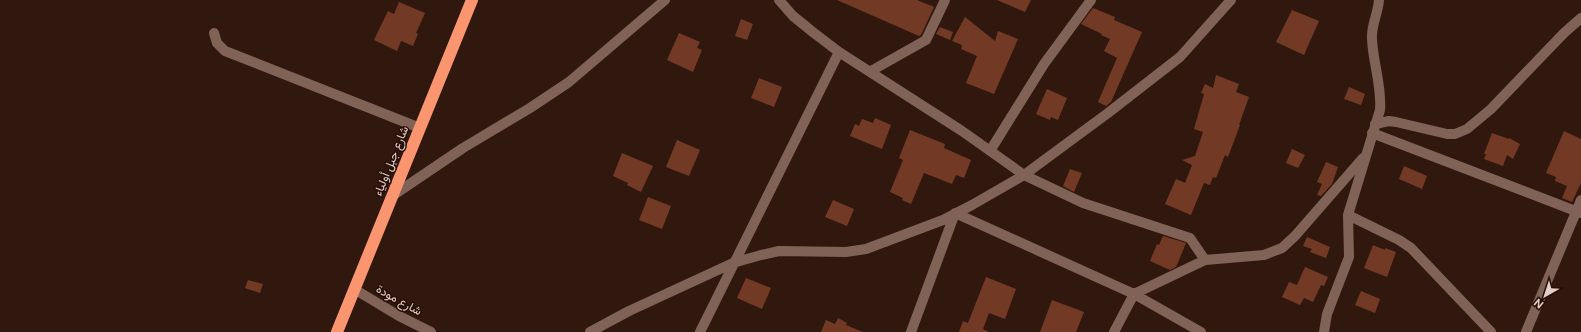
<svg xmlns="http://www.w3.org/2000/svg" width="1581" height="332" viewBox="0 0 1581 332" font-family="'Public Sans',Vazirmatn,sans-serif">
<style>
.building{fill:#723a25}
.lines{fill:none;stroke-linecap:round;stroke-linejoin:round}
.minor{stroke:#816257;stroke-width:10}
.highway{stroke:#fa9570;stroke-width:12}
.labels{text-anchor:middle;stroke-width:3;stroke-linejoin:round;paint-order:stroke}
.street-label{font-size:12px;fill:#e1cfc9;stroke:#260e06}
</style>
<rect width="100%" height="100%" fill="#31180f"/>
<path class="building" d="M837 0H917L934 7 921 35 919 36Z
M997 0H1031L1025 12Z
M399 2 425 13 416 33 418 34 413 46 401 41 397 51 374 40 388 11 394 14Z
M1093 8 1115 17 1114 20 1142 32 1111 102 1106 106 1098 102 1117 58 1104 51 1110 39 1101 35 1102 34 1081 24Z
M1292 10 1319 21 1304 55 1276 42Z
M965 17 995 41 998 31 1018 39 994 94 966 83 977 56 961 49 962 45 952 41Z
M741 19 753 24 747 40 735 36Z
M940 27 953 32 950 40 936 34Z
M679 33 700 42 697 48 702 50 693 72 667 60Z
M1216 75 1239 84 1236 92 1249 97 1239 125H1240L1228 157 1225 155 1216 178 1213 177 1210 185 1204 183 1191 215 1165 204 1176 179 1185 183 1192 165 1182 160 1195 156 1203 132 1194 129 1204 94 1201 93 1205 84 1213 88Z
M759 78 782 87 774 107 751 98Z
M1349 87 1365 94 1361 105 1344 99Z
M1047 89 1067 98 1058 120 1051 117 1050 120 1036 114Z
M875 118 891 125 882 149 850 136 855 124 859 126 862 119 873 123Z
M910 130 945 144 944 148 971 160 964 178 956 175 952 184 924 173 911 204 902 200 903 198 890 192 903 160 899 158Z
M1564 131 1581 139V183L1572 202 1562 198 1567 186 1555 181 1556 177 1546 173Z
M1492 133 1509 139V138L1520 144 1513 159 1507 155 1503 166 1484 159 1486 154H1484Z
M677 140 700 150 689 176 666 167Z
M1292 149 1305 155 1298 168 1286 163Z
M622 153 653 166 641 192 627 185 628 183 613 176Z
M1326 162 1338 167 1332 184 1321 196 1317 195 1322 184 1317 182Z
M1404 166 1427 176 1422 189 1399 179Z
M1070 169 1082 173 1074 192 1063 186Z
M648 197 671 206 662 229 639 220Z
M833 200 854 209 847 226 825 217Z
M1163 236 1186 243 1176 267 1170 270 1150 261 1157 244 1159 245Z
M1307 237 1330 247 1326 258 1310 252 1312 249 1303 246Z
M1373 245 1385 250V248L1396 252 1387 277 1364 268Z
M1305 267 1328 277 1324 286 1321 285 1313 302 1304 298 1300 305 1282 297 1289 282 1297 285Z
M986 277 1016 289 1005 319 989 313 983 329 989 332H959L963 321 968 323Z
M746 278 771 288 762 309 737 298Z
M248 280 263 284 260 293 245 288Z
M1361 291 1380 299 1375 313 1355 305Z
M1052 300 1084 312 1076 332H1040Z
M838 318 847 323 846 325 863 332H821L826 320 835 324Z"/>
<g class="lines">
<path class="minor" d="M779 0 793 16 814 33 839 52 962 131 1024 175 1083 203 1190 238 1205 260
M214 33 217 43 225 51 420 128
M871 71 926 40 945 0
M1375 124 1389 121 1396 122 1447 134H1455L1467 129 1491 109 1564 33 1581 18
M1372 133 1581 213
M990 151 1044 64 1091 0
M392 196 463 148 530 108 569 82 665 0
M1348 215 1399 240 1411 248 1491 332
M354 289 399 316 431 332
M590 332 629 311 733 263 761 255 779 251 846 252 866 249 943 220 972 205 1024 175 1108 113 1180 57 1231 0
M700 332 839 52
M911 332 955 213 1134 294 1201 332
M1114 332 1134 294 1205 260 1264 255 1282 248 1295 236 1363 158
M1324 332 1327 314 1349 257 1348 215 1380 110C1382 86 1373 63 1372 39 1371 25 1378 14 1379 0
M1526 332 1581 200"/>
<path class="highway" d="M337 332 472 0"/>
</g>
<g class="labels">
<g class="street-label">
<text transform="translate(391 161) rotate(-68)" y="4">شارع جبل أولياء</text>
<text transform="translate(399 300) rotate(29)" y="4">شارع مودة</text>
</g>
</g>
<g transform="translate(1545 296) rotate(219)" stroke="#260e06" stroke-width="3" paint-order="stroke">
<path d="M0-3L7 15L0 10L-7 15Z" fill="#e1cfc9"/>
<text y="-6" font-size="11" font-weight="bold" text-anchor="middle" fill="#e1cfc9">N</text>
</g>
</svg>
